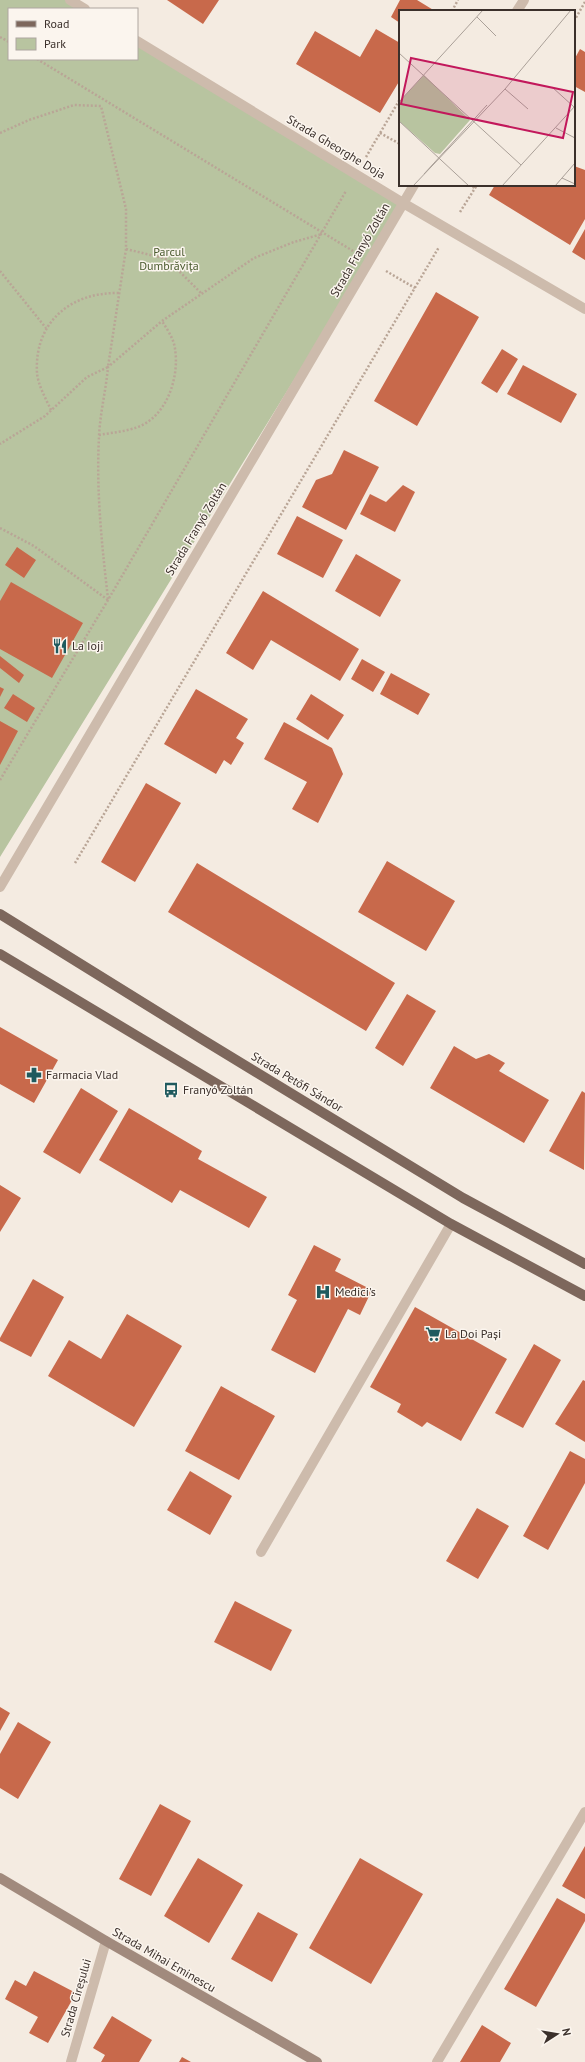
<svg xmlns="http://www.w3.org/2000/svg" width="585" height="2062" viewBox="0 0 585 2062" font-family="'PT Sans',sans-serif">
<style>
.green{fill:#b8c4a0}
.building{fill:#c8694b}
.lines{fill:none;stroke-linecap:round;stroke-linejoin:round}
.path{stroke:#b9a596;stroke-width:2.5;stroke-dasharray:2 2;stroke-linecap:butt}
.lane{stroke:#cdbbac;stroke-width:10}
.street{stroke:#cdbbac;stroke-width:10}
.secondary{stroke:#a18a7d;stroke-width:10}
.primary{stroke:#7d675c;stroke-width:10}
.labels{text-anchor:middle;stroke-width:3;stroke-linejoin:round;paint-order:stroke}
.street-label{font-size:12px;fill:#3b302b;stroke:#fbf5ee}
.park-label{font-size:12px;fill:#4a5a2e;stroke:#fbf5ee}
.poi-label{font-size:12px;fill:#3b302b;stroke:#fbf5ee;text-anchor:start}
.inset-road{fill:none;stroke:#aaa098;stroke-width:1}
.view{fill:#c2185b;fill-opacity:0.15;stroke:#c2185b;stroke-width:2}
.inset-edge{fill:none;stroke:#3b302b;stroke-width:2}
</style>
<rect width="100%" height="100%" fill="#f4ebe1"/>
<path class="green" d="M0 0H70L85 9H9V59H137V41L403 203 0 857Z"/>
<path class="building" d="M167 0H219L203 24Z
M400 0H417L435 11H400V23L391 17Z
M376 29 400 43V80L380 113 296 64 315 31 360 57Z
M580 49 585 52V92L574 86V60Z
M574 166 585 170V219L570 245 489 195 495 185H574Z
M585 229V260L572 252Z
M436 292 479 317 417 426 374 401Z
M502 349 518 359 497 393 481 383Z
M523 365 577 394 561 423 507 394Z
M344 450 379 467 346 530 302 507 316 480 332 474Z
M403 485 415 492 395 532 360 514 370 494 386 502Z
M297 516 343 540 323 578 277 554Z
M17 547 36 560 24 578 5 565Z
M356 554 401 580 380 617 335 591Z
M11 582 83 623 52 678 0 649V601Z
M263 591 359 649 340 681 271 640 253 670 226 653Z
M0 656 24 675 19 683 0 668Z
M362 659 385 672 373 692 351 679Z
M391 673 430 694 418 715 380 694Z
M0 687 4 689 0 697Z
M196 689 248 719 236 738 244 743 231 765 224 760 216 774 164 744Z
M13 694 35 708 27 722 4 708Z
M311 694 344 715 328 740 296 719Z
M0 721 18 731 0 765Z
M284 722 332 748 343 774 318 823 292 809 307 782 264 759Z
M146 783 181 803 135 882 101 862Z
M387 861 455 901 426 951 358 912Z
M197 863 395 983 366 1031 168 912Z
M407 994 436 1011 403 1066 375 1048Z
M0 1027 58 1060 34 1103 0 1084Z
M454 1046 476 1059 489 1054 505 1063 499 1071 549 1100 524 1143 430 1088Z
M81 1088 118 1111 80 1174 43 1152Z
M582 1091 585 1093 584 1170 549 1151Z
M129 1108 202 1151 198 1159 267 1197 249 1228 180 1190 172 1203 99 1160Z
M0 1185 21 1198 0 1232Z
M314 1245 341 1259 335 1271 372 1290 360 1315 348 1309 315 1373 271 1350 297 1300 288 1295Z
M33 1279 64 1297 31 1357 0 1341V1338Z
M415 1307 507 1359 461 1441 427 1422 422 1427 397 1412 401 1404 370 1387Z
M127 1314 182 1346 134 1427 48 1376 69 1340 101 1359Z
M534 1344 561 1360 523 1428 495 1413Z
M583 1380 585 1381V1442L555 1424Z
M221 1386 275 1416 239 1480 185 1451Z
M570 1451 585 1459V1483L548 1550 523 1536Z
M190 1471 232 1496 210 1535 167 1510Z
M477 1508 509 1526 478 1579 446 1561Z
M235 1601 292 1630 271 1671 214 1642Z
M0 1707 10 1713 0 1731Z
M18 1722 51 1742 18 1799 0 1788V1754Z
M160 1804 191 1821 151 1896 119 1879Z
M585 1846V1899L562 1886Z
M198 1858 243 1885 209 1943 164 1916Z
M360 1858 423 1894 371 1984 309 1948Z
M557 1898 585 1914V1921L536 2007 504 1989Z
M258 1912 298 1934 272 1982 231 1959Z
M34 1971 76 1993 48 2043 29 2033 38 2017 5 1999 15 1980 26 1986Z
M112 2016 152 2040 139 2062H101L105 2055 93 2048Z
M482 2025 511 2043 500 2062H460Z
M182 2057 191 2062H179Z"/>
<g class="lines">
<path class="path" d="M452 11 458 0
M574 21 585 2
M0 37 9 42
M37 59 353 251
M0 133 29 120 74 105 101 106 126 209V249L108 367 87 377 45 416 0 444
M380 133 400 144
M366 157 400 99
M469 185 475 188
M460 212 477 185
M126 249 167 259 201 293
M0 271 46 328
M386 271 415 288
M51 410C46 399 38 385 37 373 34 322 71 292 119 293
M99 435C115 432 136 431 149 421 170 406 179 373 175 349 174 339 167 329 162 321
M0 528 34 546 108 600
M108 599C102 546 96 491 99 437 100 413 106 390 108 367L162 321 254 258 294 242 322 234
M0 780 108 600 346 191
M75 863 439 247"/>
<path class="lane" d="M261 1552 451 1224
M437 2062 585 1812"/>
<path class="street" d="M70 0 85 9
M517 11 524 0
M137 41 403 203 585 309
M0 887 414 185
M71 2062 106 1941"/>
<path class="secondary" d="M0 1878 106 1941 317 2062"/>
<path class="primary" d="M0 914 200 1038 463 1198 585 1264
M0 954 451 1224 585 1296"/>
</g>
<defs>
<g id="restaurant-bare" transform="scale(1.2)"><path d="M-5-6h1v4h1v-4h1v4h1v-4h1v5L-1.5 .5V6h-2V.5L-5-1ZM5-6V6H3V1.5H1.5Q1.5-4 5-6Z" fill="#1f5a5e" stroke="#fbf5ee" stroke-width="2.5" paint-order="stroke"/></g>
<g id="pharmacy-bare" transform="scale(1.2)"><path d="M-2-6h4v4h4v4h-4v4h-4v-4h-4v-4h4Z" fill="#1f5a5e" stroke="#fbf5ee" stroke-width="2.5" paint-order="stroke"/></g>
<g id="bus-bare" transform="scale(1.2)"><path d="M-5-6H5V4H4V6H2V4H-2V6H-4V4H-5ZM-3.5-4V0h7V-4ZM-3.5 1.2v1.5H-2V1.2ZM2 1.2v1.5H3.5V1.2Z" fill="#1f5a5e" stroke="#fbf5ee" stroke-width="2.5" paint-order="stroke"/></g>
<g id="hospital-bare" transform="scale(1.2)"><path d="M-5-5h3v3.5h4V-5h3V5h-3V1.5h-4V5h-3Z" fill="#1f5a5e" stroke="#fbf5ee" stroke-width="2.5" paint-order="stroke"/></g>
<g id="supermarket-bare" transform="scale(1.2)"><path d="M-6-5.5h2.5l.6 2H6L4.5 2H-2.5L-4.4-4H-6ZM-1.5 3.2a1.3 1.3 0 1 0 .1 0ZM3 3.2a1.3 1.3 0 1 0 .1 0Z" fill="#1f5a5e" stroke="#fbf5ee" stroke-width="2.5" paint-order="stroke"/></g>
</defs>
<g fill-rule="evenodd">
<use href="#restaurant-bare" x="60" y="646"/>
<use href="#pharmacy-bare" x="34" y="1075"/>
<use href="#bus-bare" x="171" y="1090"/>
<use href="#hospital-bare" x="323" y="1292"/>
<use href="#supermarket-bare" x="433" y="1334"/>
</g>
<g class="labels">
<g class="street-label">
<text transform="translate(336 147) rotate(31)" y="4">Strada Gheorghe Doja</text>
<text transform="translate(360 250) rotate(-60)" y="4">Strada Franyó Zoltán</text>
<text transform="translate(196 529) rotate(-59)" y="4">Strada Franyó Zoltán</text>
<text transform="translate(297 1082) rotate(31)" y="4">Strada Petőfi Sándor</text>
<text transform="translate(164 1960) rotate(30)" y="4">Strada Mihai Eminescu</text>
<text transform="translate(76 1998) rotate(-74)" y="4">Strada Cireșului</text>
</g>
<g class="park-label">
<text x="169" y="256">Parcul<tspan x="169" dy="14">Dumbrăvița</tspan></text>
</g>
<g class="poi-label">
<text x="72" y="650">La Ioji</text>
<text x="46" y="1079">Farmacia Vlad</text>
<text x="183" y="1094">Franyó Zoltán</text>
<text x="335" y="1296">Medici's</text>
<text x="445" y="1338">La Doi Pași</text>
</g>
</g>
<g transform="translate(399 10)">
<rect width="176" height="176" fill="#f4ebe1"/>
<path d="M25 65 71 110 41 144 36 143 0 111V92Z" fill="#b8c4a0"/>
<path class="inset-road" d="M78 7 97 26M0 43 122 155M153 77 175 97M106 79 129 99M0 92 84 0M0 111 70 176M157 118 176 128M25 164 88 95M163 168 176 174M14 176 106 79 172 0M103 176 176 96M156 176 176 153"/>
<path class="view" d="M12 48 174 82 164 128 2 94Z"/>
<rect width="176" height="176" class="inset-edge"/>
</g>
<rect x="8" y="8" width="130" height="52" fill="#fbf5ee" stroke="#aea6a0"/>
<rect x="16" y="21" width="20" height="6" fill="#7d675c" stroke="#aea6a0"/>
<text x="44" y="28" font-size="12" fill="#3b302b">Road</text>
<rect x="16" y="38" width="20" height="12" fill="#b8c4a0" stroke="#aea6a0"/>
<text x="44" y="48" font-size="12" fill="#3b302b">Park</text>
<g transform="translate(557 2034) rotate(78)" stroke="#fbf5ee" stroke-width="3" paint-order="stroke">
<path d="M0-3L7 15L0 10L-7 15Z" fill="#3b302b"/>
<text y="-6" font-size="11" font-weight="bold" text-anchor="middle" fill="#3b302b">N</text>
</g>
</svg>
